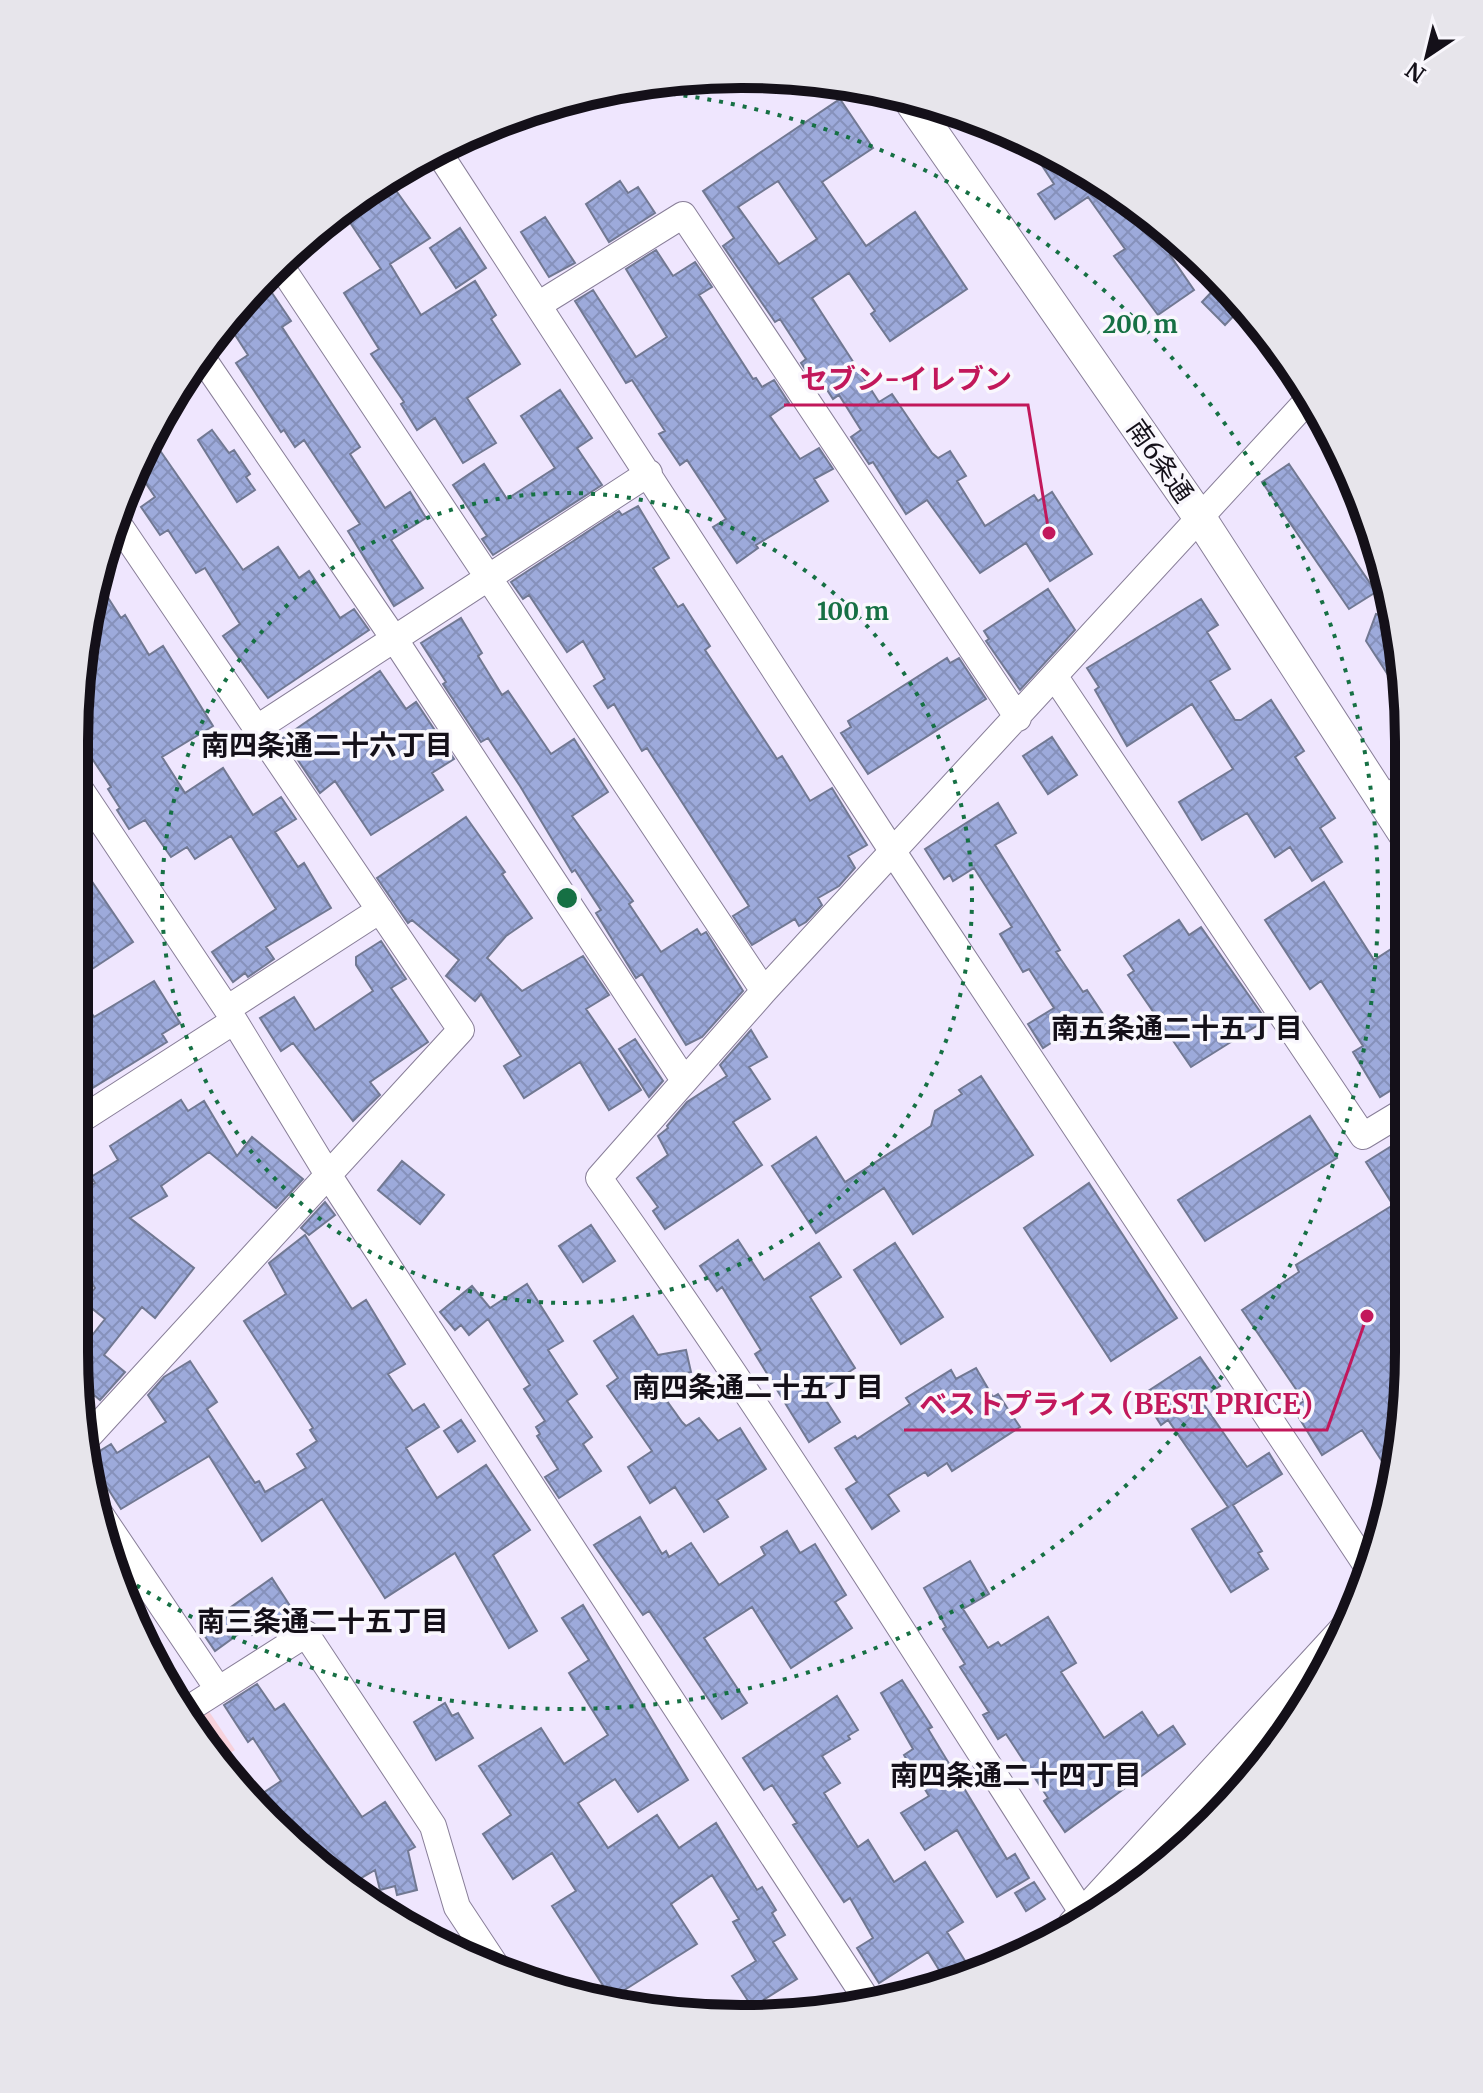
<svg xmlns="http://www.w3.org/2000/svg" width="1483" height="2093" viewBox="0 0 1483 2093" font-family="Merriweather,'Noto Sans JP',serif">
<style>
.park{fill:#f7d2dc}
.building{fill:url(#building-cross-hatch);stroke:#717892;stroke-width:2;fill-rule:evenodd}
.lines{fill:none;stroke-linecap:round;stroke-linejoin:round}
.minor-casing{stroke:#887e98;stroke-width:28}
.tertiary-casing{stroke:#887e98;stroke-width:34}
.minor{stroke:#fff;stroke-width:26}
.tertiary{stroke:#fff;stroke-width:32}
.ring{fill:none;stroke:#167044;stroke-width:4;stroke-dasharray:4 8}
.labels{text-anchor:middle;stroke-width:7;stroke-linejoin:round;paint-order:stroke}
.street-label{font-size:26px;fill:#141019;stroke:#f9f7fd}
.neighbourhood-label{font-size:28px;font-weight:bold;fill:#141019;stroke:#f9f7fd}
.rim{fill:none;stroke:#141019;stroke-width:10}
.centre{fill:#167044;stroke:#f9f7fd;stroke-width:4}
.ring-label{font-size:24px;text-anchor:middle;font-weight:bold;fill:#167044;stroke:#f9f7fd;stroke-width:7;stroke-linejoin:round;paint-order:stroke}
.leader{fill:none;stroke:#c2185b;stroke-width:3}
.callout-dot{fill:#c2185b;stroke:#f9f7fd;stroke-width:3}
.callout-label{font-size:28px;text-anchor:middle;font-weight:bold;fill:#c2185b;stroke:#f9f7fd;stroke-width:7;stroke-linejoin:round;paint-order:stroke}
</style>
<defs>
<pattern id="building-cross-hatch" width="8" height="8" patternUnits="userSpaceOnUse" patternTransform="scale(2)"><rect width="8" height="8" fill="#9daadb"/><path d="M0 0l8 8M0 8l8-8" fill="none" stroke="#8691bb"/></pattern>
</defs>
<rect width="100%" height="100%" fill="#efe6fe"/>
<path class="park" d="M208 1710 235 1750 219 1759 187 1723Z"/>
<path class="building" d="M840 99 873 148 822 182 866 246 915 212 967 289 890 341 871 314 875 311 849 273 812 298 879 402 892 394 932 453 938 458 950 451 966 476 957 481 985 526 1034 495 1038 501 1052 492 1092 554 1050 581 1026 543 980 573 927 500 906 514 873 462 869 464 851 437 861 430 839 395 833 399 822 382 816 386 801 363 806 359 780 319 775 322 723 246 734 238 703 191ZM778 181 817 239 779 264 738 207Z
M1024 138 1145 210 1175 252 1170 255 1194 290 1158 315 1114 256 1125 249 1088 197 1055 219 1038 194 1054 184Z
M387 178 430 238 390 264 421 315 475 281 496 315 491 319 520 364 467 398 496 443 463 463 435 418 417 430 401 404 404 402 371 354 379 349 344 293 381 269 349 221 353 218 346 207Z
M620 181 628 193 638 187 655 213 609 242 586 204Z
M545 217 575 263 549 277 521 232Z
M460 228 486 268 456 288 430 248Z
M656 250 673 276 695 262 712 287 699 295 753 379 756 378 762 387 774 380 789 403 770 416 800 459 819 448 833 469 814 479 828 501 756 545 758 548 737 563 713 527 726 519 687 460 680 465 659 434 665 431 632 380 626 383 575 301 593 290 636 357 667 337 626 269Z
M1222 281 1245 304 1225 325 1202 302Z
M270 290 291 321 282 327 360 447 350 454 385 508 410 492 426 518 391 540 423 588 394 606 348 531 360 524 304 440 295 447 284 430 281 432 236 363 248 355 230 327 249 303Z
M560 390 592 438 577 448 602 485 493 555 482 539 487 536 453 485 484 464 507 499 555 468 521 416Z
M212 430 229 453 234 450 250 474 246 477 255 490 237 502 198 440Z
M152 439 243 570 278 547 299 578 309 571 340 618 354 609 369 630 268 698 223 636 240 624 205 568 196 573 168 530 160 535 141 507 155 497 139 473Z
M1289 464 1376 592 1349 609 1262 482Z
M638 506 669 558 653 568 678 607 683 604 710 646 705 650 777 759 782 756 810 801 832 788 867 845 848 856 855 868 839 886 818 898 822 905 806 922 799 926 795 919 752 945 733 916 749 906 647 748 642 751 614 704 608 708 594 686 605 679 583 641 567 652 529 595 523 599 511 582 619 511 622 515Z
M98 582 121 618 125 615 149 655 163 646 213 726 162 757 185 793 223 768 253 815 281 797 296 819 275 832 298 867 304 863 331 908 266 947 274 959 248 977 245 973 233 982 212 952 276 909 231 836 195 859 187 847 171 857 145 820 129 829 117 810 120 808 108 789 111 787 75 733 87 611Z
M1048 589 1075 630 1020 690 986 641 989 639 984 631Z
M1201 599 1218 625 1207 632 1230 669 1210 681 1235 720H1241L1271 700 1304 751 1295 757 1335 818 1320 828 1342 862 1312 881 1290 847 1275 857 1247 813 1202 840 1179 802 1233 769 1192 704 1127 746 1095 690 1099 687 1087 668Z
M1376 614 1393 619 1403 654V698L1366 641Z
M461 618 482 653 478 656 502 695 508 691 551 754 574 739 608 792 572 816 633 901 629 904 661 952 697 929 701 935 706 932 743 991 702 1037 686 1045 642 974 636 978 596 913 601 910 575 870 572 872 520 786 488 738 481 742 443 684 446 682 421 643Z
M947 658 950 663 959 658 986 699 868 774 841 733 851 727 848 721Z
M380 671 406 709 416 702 454 759 432 773 443 790 371 835 335 781 320 793 283 738Z
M1052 737 1077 775 1048 794 1023 756Z
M998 803 1016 833 995 845 1060 950 1056 952 1083 992 1087 990 1109 1023 1082 1041 1074 1028 1043 1048 1028 1024 1054 1008 1029 969 1023 972 1000 934 1012 927 974 868 953 881 950 875 944 879 925 849Z
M466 817 505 872 502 874 532 918 506 936 487 958 522 991 583 956 609 995 586 1009 641 1090 609 1110 580 1062 524 1098 504 1066 521 1056 481 994 475 1001 446 976 459 960 412 920 408 923 377 878Z
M74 855 133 942 74 981Z
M1324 882 1374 960 1405 940 1406 1081 1380 1097 1353 1052 1363 1046 1321 981 1310 989 1265 920Z
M1179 920 1189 935 1201 927 1266 1020 1191 1067 1128 975 1134 971 1124 956Z
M381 941 406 979 391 988 428 1042 370 1082 380 1095 353 1121 293 1043 281 1051 260 1018 294 997 315 1030 373 991 356 965V957Z
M154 981 180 1023 162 1034 167 1042 86 1092 74 1072V985L94 1017Z
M751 1030 767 1057 749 1067 770 1099 733 1122 762 1165 665 1229 653 1211 658 1207 637 1178 668 1155 658 1136 668 1128 667 1126 687 1102 727 1076 720 1065Z
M635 1039 663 1081 649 1097 619 1049Z
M981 1076 1033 1155 913 1234 884 1188 816 1233 772 1166 816 1137 845 1182 931 1126 935 1111 962 1094 959 1090Z
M181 1100 188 1111 204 1101 237 1156 252 1137 303 1179 276 1208 209 1152 161 1186 167 1196 130 1218 194 1268 155 1318 142 1307 104 1355 125 1372 100 1400 94 1395 82 1411 75 1357 105 1319 84 1302 95 1288 74 1254V1196L95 1183 91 1177 118 1160 110 1146Z
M1310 1116 1337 1158 1205 1241 1178 1200Z
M1406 1137 1408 1395 1394 1480 1362 1430 1322 1455 1293 1408 1304 1401 1242 1310 1299 1272 1296 1265 1393 1205 1366 1162Z
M402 1161 444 1195 420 1224 378 1190Z
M1089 1183 1177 1318 1111 1361 1024 1228Z
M325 1202 335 1215 309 1235 301 1228Z
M591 1225 615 1261 583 1282 559 1246Z
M305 1235 352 1309 366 1300 405 1364 388 1374 413 1411 424 1404 439 1427 406 1448 437 1498 486 1465 530 1530 493 1555 537 1631 509 1648 455 1553 385 1598 322 1499 262 1541 209 1456 121 1509 88 1458 111 1444 117 1453 166 1422 148 1395 164 1377 190 1361 217 1402 207 1409 255 1483 259 1481 265 1492 306 1468 297 1454 317 1441 310 1430 313 1428 244 1321 286 1294 269 1263Z
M738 1240 764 1280 819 1243 841 1277 810 1297 855 1368 820 1391 840 1422 809 1442 755 1354 761 1350 722 1287 717 1291 700 1266Z
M895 1243 943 1317 901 1344 854 1270Z
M527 1284 563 1341 548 1350 577 1394 567 1401 592 1437 583 1444 601 1471 559 1498 545 1477 558 1469 537 1436 540 1434 536 1427 545 1421 524 1389 530 1385 488 1319 469 1335 461 1325 455 1330 440 1312 472 1286 490 1308Z
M633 1316 658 1355 686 1350 691 1372 652 1380 682 1422 686 1426 699 1418 718 1441 740 1428 766 1469 717 1500 728 1517 704 1532 675 1487 650 1503 628 1467 652 1451 607 1386 618 1378 594 1341Z
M1200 1357 1220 1386 1200 1399 1247 1467 1269 1453 1282 1474 1233 1505 1262 1551 1258 1553 1268 1569 1231 1592 1192 1529 1228 1507 1168 1420 1161 1425 1142 1395Z
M976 1368 993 1397 998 1394 1020 1427 952 1471 947 1463 928 1476 925 1472 888 1495 899 1511 872 1529 846 1489 857 1482 835 1448 855 1436 857 1439 910 1404 906 1398 951 1370 956 1379Z
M461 1420 475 1441 458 1452 444 1431Z
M640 1517 662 1554 666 1551 669 1557 691 1543 719 1585 765 1555 761 1547 787 1531 800 1553 815 1544 846 1595 835 1602 852 1628 791 1668 752 1607 704 1638 747 1703 722 1719 649 1611 643 1615 594 1545Z
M970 1561 989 1594 963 1609 988 1648 998 1642 1001 1646 1048 1617 1076 1663 1061 1672 1104 1738 1142 1712 1158 1736 1173 1726 1185 1744 1065 1832 1044 1801 1048 1798 1006 1734 998 1739 983 1715 989 1712 960 1667 965 1664 943 1629 946 1627 924 1588Z
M272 1578 292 1609 252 1635 247 1628 215 1651 200 1629Z
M583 1605 688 1780 638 1812 615 1779 578 1803 608 1848 657 1815 679 1848 716 1823 757 1890 762 1887 776 1910 772 1913 785 1935 773 1942 797 1979 752 2007 732 1976 756 1961 733 1922 739 1919 712 1875 671 1904 697 1944 615 1996 609 1988 606 1990 552 1906 576 1891 552 1853 513 1879 483 1834 511 1815 479 1766 541 1728 564 1764 608 1735 569 1673 589 1660 562 1618Z
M902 1680 932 1727 928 1729 1007 1859 1015 1854 1029 1878 997 1897 957 1830 925 1850 901 1813 929 1796 904 1755 913 1749 881 1693Z
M257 1684 275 1710 284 1704 362 1817 385 1802 415 1847 408 1851 417 1890 397 1895 395 1886 380 1890 375 1870 351 1884 302 1854 254 1799 281 1781 253 1738 248 1742 224 1705Z
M837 1696 858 1730 848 1736 850 1739 822 1756 840 1783 824 1793 858 1847 868 1840 894 1882 925 1862 963 1922 947 1932 972 1972 946 1981 928 1952 879 1983 857 1948 873 1938 850 1898 844 1902 793 1825 797 1823 772 1785 764 1790 743 1758Z
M445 1703 452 1716 458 1713 473 1738 436 1760 414 1722Z
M1034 1882 1045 1899 1026 1911 1015 1893Z"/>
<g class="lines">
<g class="minor-casing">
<path id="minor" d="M437 150 893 852 1369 1569
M280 265 764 991
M538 305 683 215 1018 718
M203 359 393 637 684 1080
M1055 677 1363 1136 1406 1110
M256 729 649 473
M74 780 227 1009 327 1173 871 2006
M1383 800 1404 786
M227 1009 380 910
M74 1124 234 1021
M86 1439 461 1030 119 525
M94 1505 218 1689
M182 1713 306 1634 433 1826 457 1907 500 1972
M1084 1915C925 1667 769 1417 599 1178L764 991 1309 399"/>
</g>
<g class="tertiary-casing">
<path id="tertiary" d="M907 96 1200 518 1404 833
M1074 1925 1347 1628"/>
</g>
<use href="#minor" class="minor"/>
<use href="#tertiary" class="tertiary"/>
</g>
<g class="ring">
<circle cx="567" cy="898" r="405"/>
<path d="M624 89A811 811 0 1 1 119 1574"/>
</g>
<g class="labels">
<g class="street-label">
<text transform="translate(1160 461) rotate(55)" y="9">南6条通</text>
</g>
<g class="neighbourhood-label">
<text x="327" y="755">南四条通二十六丁目</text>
<text x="1177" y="1038">南五条通二十五丁目</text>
<text x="758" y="1397">南四条通二十五丁目</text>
<text x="323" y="1631">南三条通二十五丁目</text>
<text x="1016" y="1785">南四条通二十四丁目</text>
</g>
</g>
<path d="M0 0H1483V2093H0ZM741 88H742A653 653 0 0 1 1395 741V1352A653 653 0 0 1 742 2005H741A653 653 0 0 1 88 1352V741A653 653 0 0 1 741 88Z" fill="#e7e5eb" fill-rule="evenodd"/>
<path class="rim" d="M741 88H742A653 653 0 0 1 1395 741V1352A653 653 0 0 1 742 2005H741A653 653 0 0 1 88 1352V741A653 653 0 0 1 741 88Z"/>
<circle cx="567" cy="898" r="12" class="centre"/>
<g class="ring-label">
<text x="1140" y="333">200 m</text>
<text x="853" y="620">100 m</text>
</g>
<path class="leader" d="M1049 533L1028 405H784M1367 1316L1327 1430H904"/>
<g class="callout-dot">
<circle cx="1049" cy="533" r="8"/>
<circle cx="1367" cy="1316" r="8"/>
</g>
<g class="callout-label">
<text x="906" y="389">セブン-イレブン</text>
<text x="1116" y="1414">ベストプライス (BEST PRICE)</text>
</g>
<g transform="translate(1427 56) rotate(215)" stroke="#f9f7fd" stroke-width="6" paint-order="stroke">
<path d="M0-6L14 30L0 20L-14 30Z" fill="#141019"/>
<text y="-12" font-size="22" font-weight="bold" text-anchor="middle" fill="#141019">N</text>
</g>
</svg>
